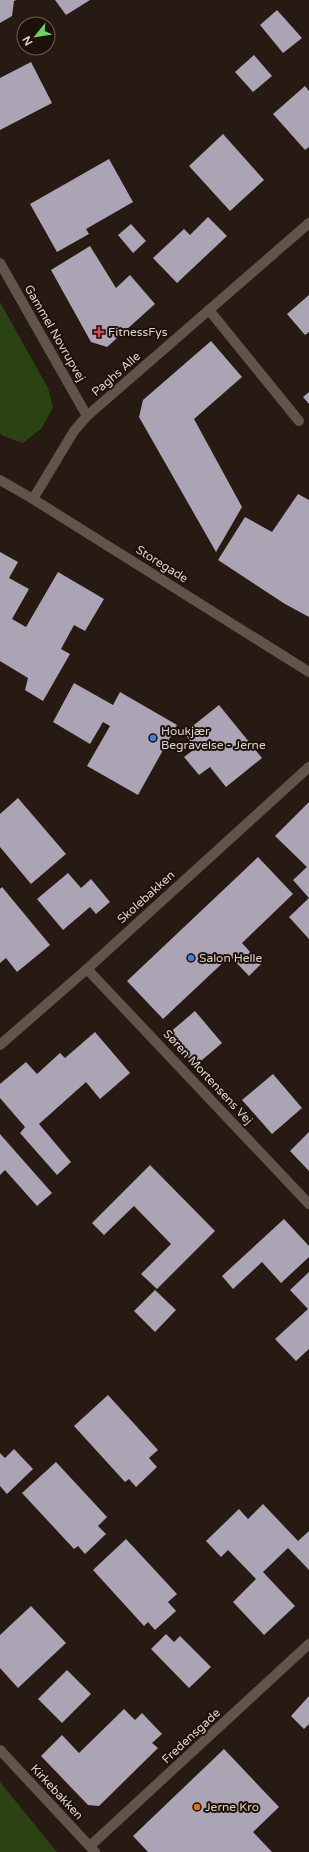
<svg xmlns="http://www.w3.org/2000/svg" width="309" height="1852" viewBox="0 0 309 1852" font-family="'Varela Round',sans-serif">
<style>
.green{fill:#2b4213}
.building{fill:#aba4b4}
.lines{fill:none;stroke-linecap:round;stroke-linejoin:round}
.service{stroke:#63544b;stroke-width:10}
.minor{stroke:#63544b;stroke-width:10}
.tertiary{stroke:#63544b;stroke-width:10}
.health-dot{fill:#e0444e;stroke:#1d110a;stroke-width:1.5}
.shop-dot{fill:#3f7fe0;stroke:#1d110a;stroke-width:1.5}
.food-dot{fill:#e8710a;stroke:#1d110a;stroke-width:1.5}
.labels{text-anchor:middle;stroke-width:4;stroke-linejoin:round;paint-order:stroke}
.poi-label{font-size:12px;fill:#dcd4ce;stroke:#1d110a;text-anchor:start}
.street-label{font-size:12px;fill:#dcd4ce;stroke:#1d110a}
</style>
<rect width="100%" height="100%" fill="#271a13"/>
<path class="green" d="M0 302 48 388 53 407 42 428 23 443 3 436 0 433Z
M0 1782 57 1852H0Z"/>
<path class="building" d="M0 0H16L14 1 12 16 0 23Z
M55 0H90L66 15Z
M277 10 302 38 283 53 260 25Z
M254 55 272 76 253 92 235 72Z
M31 62 52 103 0 130V78Z
M305 86 309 91V147L305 150 273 114Z
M223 134 264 180 230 211 189 166Z
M109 159 133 202 86 229 89 234 57 252 30 204Z
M208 217 227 236 177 283 153 258 184 229 190 235Z
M131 224 146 241 133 253 118 235Z
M90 246 116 288 130 275 155 304 107 347 91 342 51 270Z
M309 295V332L305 335 287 314Z
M211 341 242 377 194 419 242 507 216 552 139 417 143 400Z
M309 392V404L303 397Z
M298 494 309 500V617L285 604 218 560 245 517 272 532Z
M0 552 18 562 9 578 29 589 12 619 26 627 58 572 104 599 85 631 74 625 61 649 70 654 43 701 25 690 28 678 0 661Z
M74 683 113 705 120 692 177 725 138 795 87 766 110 726 103 722 90 744 53 722Z
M219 705 262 758 226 787 210 767 199 775 184 757 196 748 184 733Z
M18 798 66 854 31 884 0 847V814Z
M309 802V939L289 917 309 898 293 880 307 867 275 836Z
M258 857 293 894 242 943 261 964 249 976 230 956 163 1019 127 981Z
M68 873 81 888 91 879 110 902 96 914 90 907 63 930 37 899Z
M2 887 50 945 17 972 6 958 0 963V889Z
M195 1011 222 1043 195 1066 168 1034Z
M95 1032 130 1073 100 1099 86 1082 39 1124 71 1162 57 1175 20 1133 25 1127 0 1098V1084L26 1062 37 1074 60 1053 65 1058Z
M273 1074 302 1108 272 1134 242 1100Z
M309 1132V1171L290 1151Z
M0 1134 52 1193 37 1206 5 1170 0 1175Z
M150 1165 215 1231 157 1289 141 1274 171 1244 134 1206 104 1235 92 1223Z
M284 1219 309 1246V1257L281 1283 262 1262 233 1289 222 1276Z
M309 1272V1349L296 1361 275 1339 308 1309 290 1290Z
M155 1290 176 1310 155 1332 134 1311Z
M108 1395 158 1450 149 1458 157 1467 136 1487 129 1479 125 1482 74 1426Z
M14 1449 33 1469 7 1494 0 1486V1453L5 1458Z
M56 1462 107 1517 98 1526 106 1534 85 1554 78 1546 74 1549 22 1493Z
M263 1504 298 1541 309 1531V1570L288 1548 263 1572 295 1606 264 1635 233 1602 256 1579 228 1550 221 1557 206 1541 239 1509 248 1519Z
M126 1539 177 1594 168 1602 176 1611 155 1630 148 1622 144 1626 93 1570Z
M31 1606 66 1643 18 1688 0 1668V1635Z
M166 1634 174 1642 180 1636 211 1667 189 1688 151 1649Z
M67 1670 91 1694 62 1723 38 1699Z
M309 1696V1724L304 1729 291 1716Z
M124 1709 135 1720 142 1713 162 1734 152 1743 158 1748 99 1806 88 1805 41 1756 62 1735 79 1753Z
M224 1749 279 1807 253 1832 272 1852H148L133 1836Z"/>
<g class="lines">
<path class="service" d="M209 310 299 421"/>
<path class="minor" d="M0 263 87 416
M33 499 74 431 87 416 309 223
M87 969 309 1204
M0 1750 95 1852
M90 1846 309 1644"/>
<path class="tertiary" d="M0 480 33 499 309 672
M0 1045 87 969 309 767"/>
</g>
<path class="health-dot" d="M97 326h4v4h4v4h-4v4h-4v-4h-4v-4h4z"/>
<g class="shop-dot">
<circle cx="153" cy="738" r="4"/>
<circle cx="191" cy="958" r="4"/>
</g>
<circle class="food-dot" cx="197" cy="1807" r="4"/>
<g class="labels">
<g class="poi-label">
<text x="108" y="336">FitnessFys</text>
<text x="161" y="735">Houkjær<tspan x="161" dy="14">Begravelse - Jerne</tspan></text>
<text x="199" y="962">Salon Helle</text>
<text x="205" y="1811">Jerne Kro</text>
</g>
<g class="street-label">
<text transform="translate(55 333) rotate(60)" y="4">Gammel Novrupvej</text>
<text transform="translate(116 374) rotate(-41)" y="4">Paghs Alle</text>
<text transform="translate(162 564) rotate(32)" y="4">Storegade</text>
<text transform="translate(146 897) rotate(-42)" y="4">Skolebakken</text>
<text transform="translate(208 1077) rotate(47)" y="4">Søren Mortensens Vej</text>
<text transform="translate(191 1736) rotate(-43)" y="4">Fredensgade</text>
<text transform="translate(57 1792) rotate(47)" y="4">Kirkebakken</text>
</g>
</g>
<g transform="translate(36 36) rotate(240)"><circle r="19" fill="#1d110a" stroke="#695f58"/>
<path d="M0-3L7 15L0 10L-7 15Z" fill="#6bd363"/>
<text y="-6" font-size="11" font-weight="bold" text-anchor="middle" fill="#dcd4ce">N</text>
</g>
</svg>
